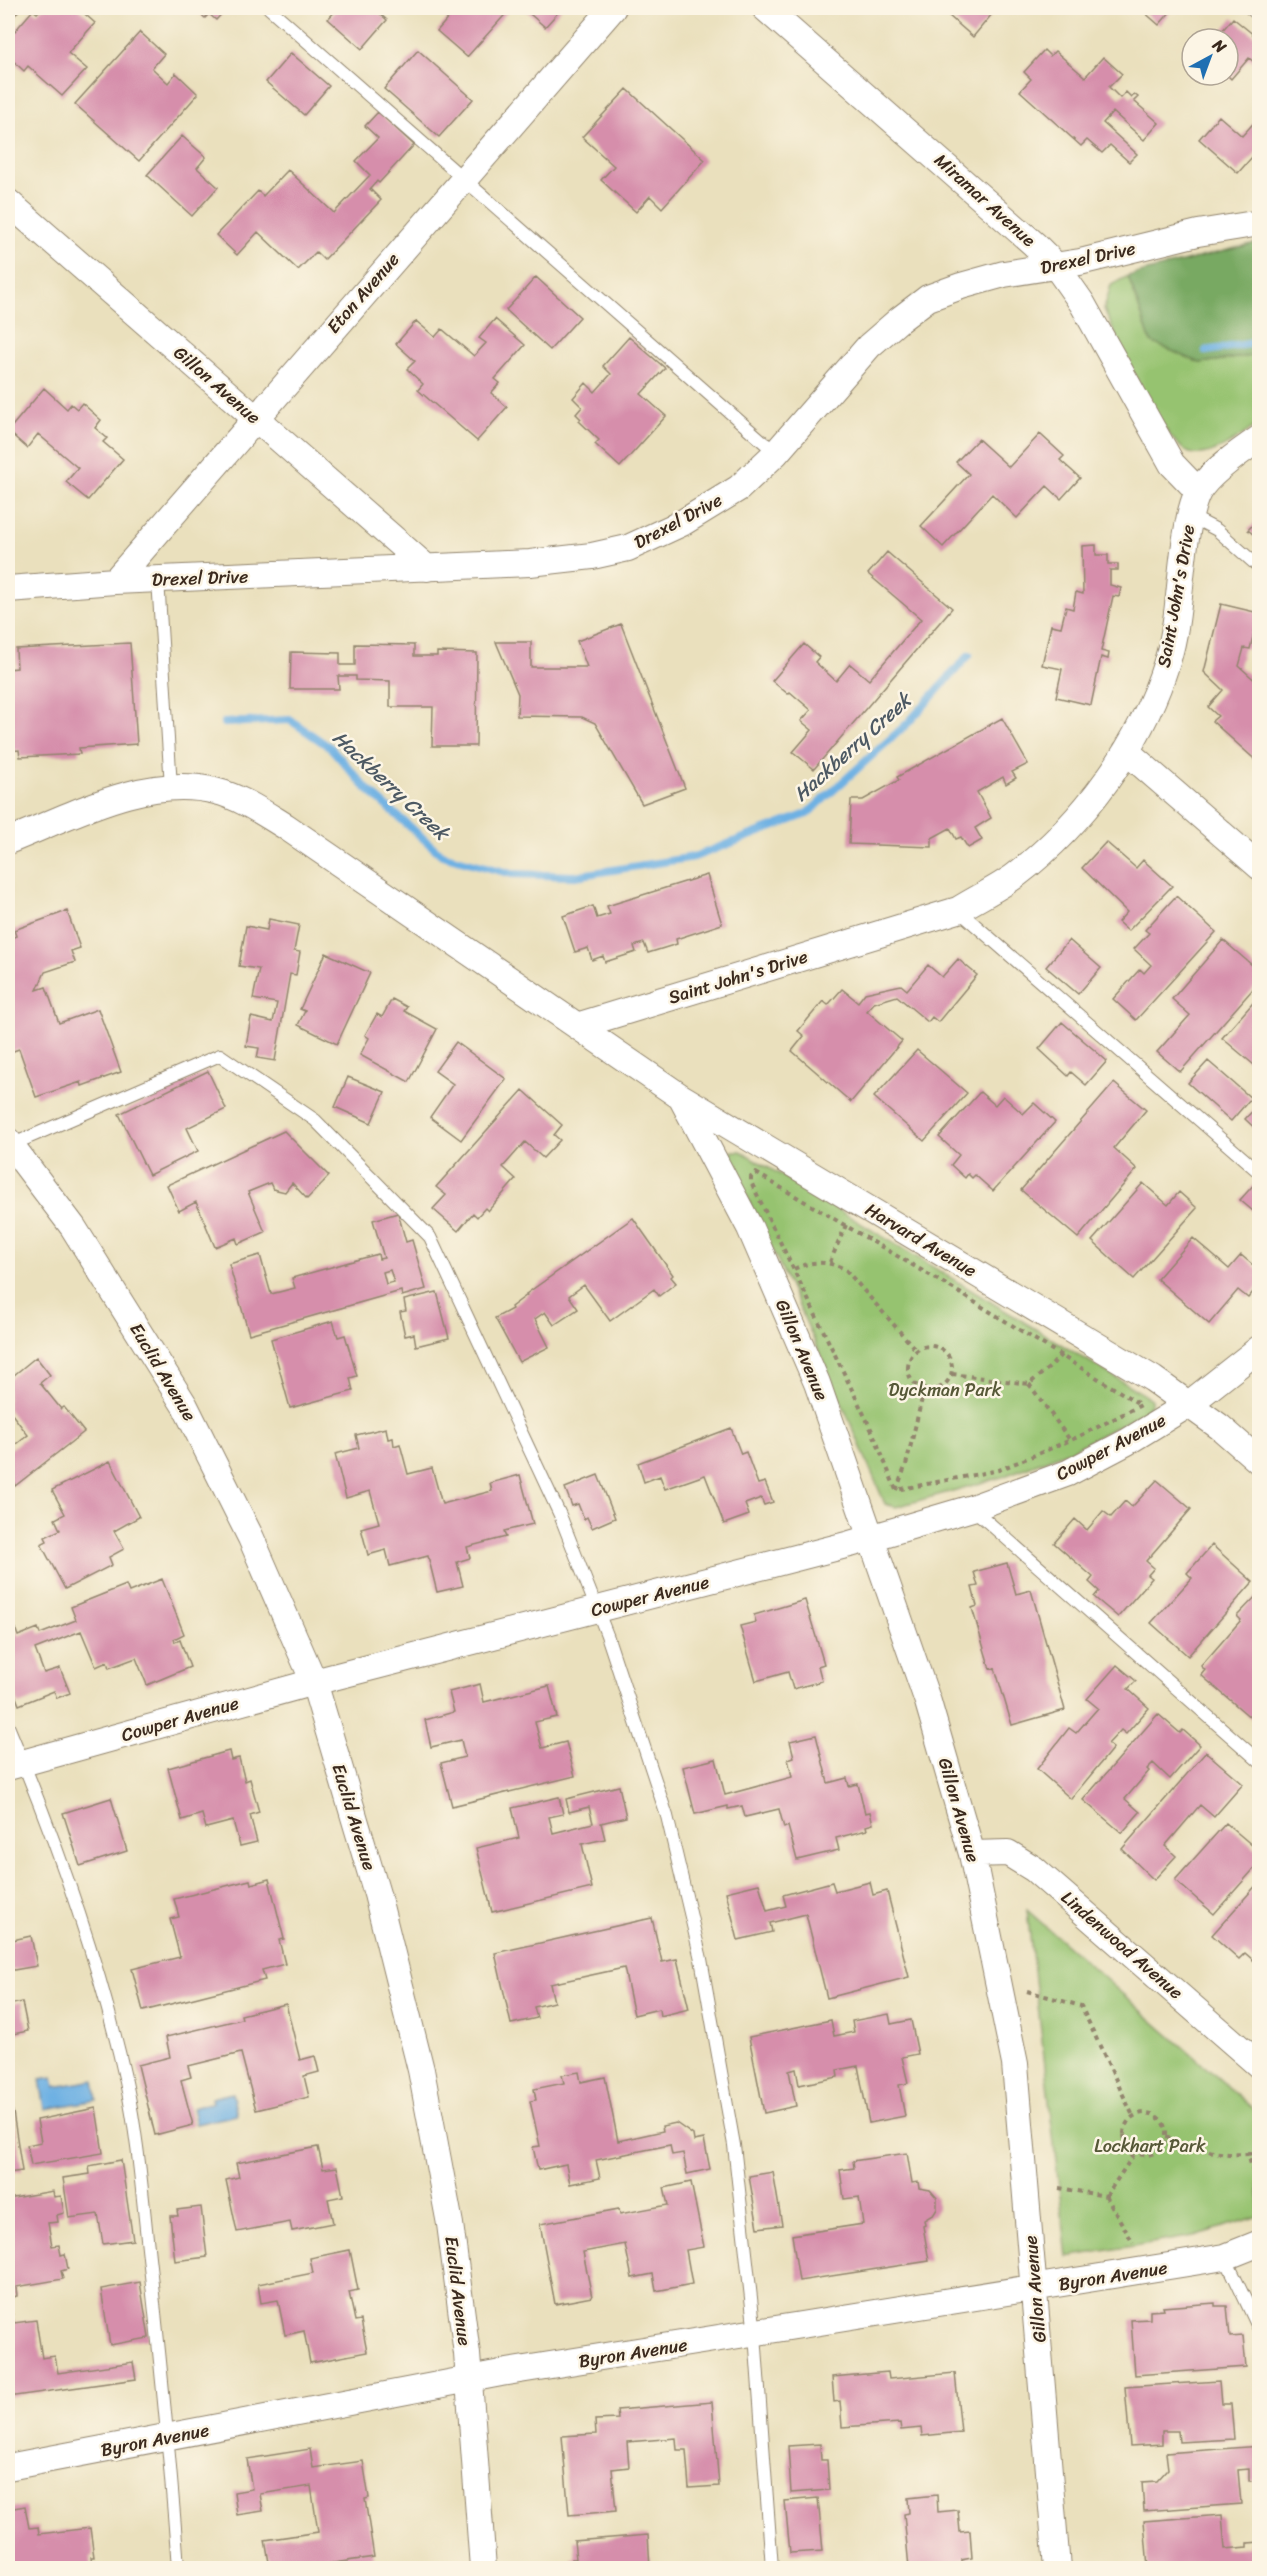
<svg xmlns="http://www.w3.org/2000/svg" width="1267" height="2576" viewBox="0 0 1267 2576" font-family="Sriracha,sans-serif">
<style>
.green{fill:#96c370;stroke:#687647;stroke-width:1.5}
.forest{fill:#78a962;stroke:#5a6a40;stroke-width:1.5}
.water{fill:#6eb1e3;stroke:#546e80;stroke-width:1.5}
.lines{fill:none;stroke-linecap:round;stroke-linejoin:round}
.stream{stroke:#6eb1e3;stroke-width:8}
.building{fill:#d68eab;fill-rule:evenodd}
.lane-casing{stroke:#92856e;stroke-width:14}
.street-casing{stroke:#92856e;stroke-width:28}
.path{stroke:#92856e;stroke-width:4;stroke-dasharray:4.5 4.5;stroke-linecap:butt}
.lane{stroke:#fff;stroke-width:12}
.street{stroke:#fff;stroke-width:26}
.labels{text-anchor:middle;stroke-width:5;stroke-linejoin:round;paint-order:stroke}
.street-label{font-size:18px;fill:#3b2a1e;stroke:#fcf5e5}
.park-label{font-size:18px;fill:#565837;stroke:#fcf5e5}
.water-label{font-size:20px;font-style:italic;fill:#4d5963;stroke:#fcf5e5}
</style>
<rect width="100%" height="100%" fill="#fcf5e5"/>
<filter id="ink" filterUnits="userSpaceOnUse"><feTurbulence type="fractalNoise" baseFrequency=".0167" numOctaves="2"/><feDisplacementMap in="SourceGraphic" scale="12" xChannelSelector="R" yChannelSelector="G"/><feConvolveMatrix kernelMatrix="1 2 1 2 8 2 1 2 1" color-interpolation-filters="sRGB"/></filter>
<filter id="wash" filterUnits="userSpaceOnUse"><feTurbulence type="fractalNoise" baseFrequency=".008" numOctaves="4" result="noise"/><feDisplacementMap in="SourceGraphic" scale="24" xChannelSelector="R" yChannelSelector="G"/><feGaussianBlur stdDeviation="1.35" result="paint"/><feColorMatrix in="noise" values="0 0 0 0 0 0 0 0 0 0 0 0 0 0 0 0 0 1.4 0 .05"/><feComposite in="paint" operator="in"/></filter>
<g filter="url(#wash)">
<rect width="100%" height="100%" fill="#eae0bd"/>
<path class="green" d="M1128 276 1151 342 1200 363 1259 355V423C1245 434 1210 460 1190 453 1161 442 1117 339 1104 309L1111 285Z
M733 1151H741L1133 1388 1151 1399V1404L1144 1412 1074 1449 1002 1477 896 1507 885 1504C836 1388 786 1273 729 1161V1155Z
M1027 1910 1259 2114V2216L1194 2236 1067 2257Z"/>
<path class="forest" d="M1259 242V355L1200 363 1151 342 1128 276Z"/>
<path class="water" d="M53 2077 55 2087 94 2080 97 2100 45 2109 40 2079Z
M232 2093 237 2115 196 2124 192 2108 212 2103 211 2098Z"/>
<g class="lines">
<path class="stream" d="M1206 351 1260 342
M224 723 290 720 331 748 368 790 442 855 512 874 575 876 694 857 807 814 908 723 969 655"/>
</g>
<g id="blocks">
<path class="building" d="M8 8H21L8 23Z
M42 8H78L95 23 68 53 87 69 62 96 28 66 24 71 8 56 12 47 8 43V39L33 10 37 13Z
M194 8H227L216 20 209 14 205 18Z
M338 8H373L387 20 362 49 328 19Z
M457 8H511L467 57 437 31Z
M523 8H562L545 27Z
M940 8H997L973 37Z
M1146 8H1169L1172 10 1159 25 1143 11Z
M1233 18 1260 40V67L1249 58 1231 79 1228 76V39H1215Z
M140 32 164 54 152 68 168 83 176 73 198 94 139 161 75 104Z
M418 50 473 99 439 137 384 89Z
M1044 50 1050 56 1055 51 1085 77 1103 57 1122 74 1109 87 1120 98 1126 92 1131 97 1134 94 1138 97 1134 101 1159 123 1144 140 1113 112 1103 123 1137 154 1129 162 1110 145 1102 153 1087 140 1081 146 1020 91 1031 79 1024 72Z
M291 53 329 86 304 115 266 82Z
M627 89 705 160 662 208 650 196 636 212 601 180 614 166 582 137Z
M378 112 414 145 379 183 377 181 370 189 381 200 324 260 316 252 298 270 258 232 237 255 216 235 258 191 263 196 288 170 334 213 370 175 356 161 378 138 365 126Z
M1219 116 1242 136 1260 116V148L1238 173 1199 139Z
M182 136 206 157 197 168 218 187 192 216 147 175Z
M536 277 580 317 550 350 506 310Z
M495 319 525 345 495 379 500 383 491 393 507 407 477 441 418 390 423 384 407 369 415 361 396 344 416 321 435 337 442 329 474 356 486 343 479 338Z
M629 337 665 368 641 394 666 416 620 467 595 444 599 440 579 421 581 419 576 414 582 407 573 398 586 383 595 392 611 374 603 366Z
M44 388 67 409 71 404 77 409 82 403 101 420 95 428 107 438 103 442 123 459 88 500 66 482 78 468 38 434 27 448 8 431Z
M1040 434 1064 456 1060 460 1080 478 1061 499 1047 486 1017 518 992 494 943 547 921 526 969 474 956 462 978 439 1009 467Z
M1260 517V540L1248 530Z
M1096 545V555H1108V564H1118V570H1110V585L1121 588 1119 597 1113 596 1101 651 1109 653 1108 659 1101 657 1091 705 1056 697 1062 669 1042 665 1051 625 1061 627 1066 607 1073 609 1076 592 1083 594 1082 546Z
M887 552 952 608 814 769 793 752 812 730 801 721 811 710 790 692 788 694 772 681 804 644 819 657 815 662 836 681 850 664 869 680 921 619 868 574Z
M1221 604 1259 613 1250 649 1244 648 1239 666 1260 685V764L1212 721 1218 716 1208 707 1223 690 1204 672Z
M621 624 685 788 642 804 595 723 582 717 517 716 518 694 496 642H531V667H587L577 641Z
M130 643 137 744 79 748 80 754 20 757 19 750 8 751V669L17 668 16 649Z
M355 644 414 645V656H437V652L477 653 476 746H432L433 707H390V681L356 680V676H338L339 689H290L291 652 340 653V665H355Z
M1002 718 1028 764 1012 772 1016 778 1006 784 1003 777 977 792 991 818 975 828 982 840 968 848 961 837 956 839 950 828 932 838V847L849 844 851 800H863L899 780 897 777Z
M1106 842 1136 868 1143 860 1172 886 1128 931 1118 922 1127 912 1082 868Z
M707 875 722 924 676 939 677 944 648 953 644 943 634 946 636 952 605 962 603 956 592 960 588 948 575 952 563 916 593 906 597 918 610 914 607 906Z
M1176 896 1216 932 1136 1020 1113 999 1140 969 1144 973 1151 965 1134 949 1149 933 1145 930Z
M67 911 80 948 71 951 75 962 45 972 37 990 46 987 59 1023 98 1009 121 1072 82 1086 81 1082 36 1097 19 1049 8 1053V936L11 938 16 936 14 930Z
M269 919 299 925 294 951 300 952 296 975 290 974 275 1061 257 1058 259 1048 246 1046 251 1017 273 1022 277 1003 253 999 259 969 239 966 246 926 267 930Z
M1069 940 1101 968 1078 994 1046 967Z
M1223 940 1260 972V981L1180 1072 1157 1052 1190 1015 1172 999Z
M326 953 370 973 337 1044 298 1025 305 1011 300 1009Z
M958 959 977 975 938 1022 932 1017 928 1022 897 996 874 1003 867 1011 902 1041 851 1102 792 1051 804 1036 798 1031 823 1001 828 1005 842 989 858 1002 865 993 901 985 907 990 928 965 942 977Z
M1260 995V1070L1222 1038Z
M392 999 407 1007 404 1011 437 1029 409 1082 360 1055 369 1038 365 1035 377 1014 382 1017Z
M1062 1022 1107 1061 1086 1085 1071 1072 1068 1076 1039 1049Z
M456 1042 506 1079 461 1140 430 1117 453 1084 435 1071Z
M917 1050 967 1093 924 1141 874 1097Z
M1208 1061 1251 1098 1231 1121 1188 1083Z
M208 1071 226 1109 187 1128 198 1151 149 1175 119 1114Z
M348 1077 385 1092 371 1123 335 1107Z
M1114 1083 1146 1110 1114 1148 1137 1169 1078 1238 1021 1190Z
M523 1090 562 1125 554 1135 560 1140 543 1158 525 1142 503 1167 516 1179 488 1211 485 1208 477 1217 473 1213 458 1231 433 1209 446 1195 436 1187Z
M980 1092 995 1105 1003 1096 1023 1114 1034 1103 1055 1122 993 1191 975 1175 972 1178 968 1174 965 1178 951 1165 959 1155 939 1137Z
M1260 1103V1133L1245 1119Z
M284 1131 329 1176 307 1199 292 1183 285 1192 273 1189 270 1183 248 1192 265 1232 238 1244 236 1238 215 1247 196 1202 179 1211 167 1185Z
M1257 1181 1260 1182V1217L1240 1200Z
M1143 1183 1168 1205 1179 1192 1197 1208 1134 1279 1092 1241Z
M398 1213 406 1242 412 1240 426 1289 402 1296 401 1291 249 1334 229 1264 260 1255 271 1294 295 1288 292 1278 378 1254 379 1259 384 1258 373 1220ZM390 1270 394 1282 386 1284 383 1272Z
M633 1218 673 1275 671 1277 676 1283 659 1296 654 1289 610 1321 584 1285 569 1296 578 1309 554 1325 545 1312 535 1319 549 1347 519 1362 495 1318 512 1309 511 1307 527 1295 526 1294Z
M1193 1238 1229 1269 1241 1255 1260 1271V1284L1248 1298 1238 1290 1209 1324 1157 1279Z
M437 1292 449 1338 416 1346 414 1334 405 1336 400 1312 406 1311 404 1300Z
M333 1321 338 1337 345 1335 357 1376 350 1378 353 1391 290 1408 271 1339Z
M36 1357 50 1375 40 1383 61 1409 64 1407 84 1432 15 1486 14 1483 8 1488V1451L28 1435 8 1409V1380Z
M386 1428 388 1439 393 1438 394 1446 400 1444 408 1474 432 1468 442 1504 492 1491 490 1483 520 1475 533 1524 504 1531 506 1537 467 1547 470 1558 457 1562 463 1586 437 1592 428 1556 390 1566 386 1550 368 1555 361 1528 379 1523 370 1491 346 1498 335 1454 359 1448 356 1435Z
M731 1428 741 1454 746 1452 758 1484 765 1482 773 1502 764 1505 761 1498 745 1504 749 1515 724 1524 705 1475 665 1489 660 1476 644 1482 638 1463Z
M110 1461 139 1517 114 1531 124 1549 109 1557 112 1565 65 1589 41 1544 47 1541 45 1537 60 1530 55 1519 65 1514 52 1490Z
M598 1475 615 1518 592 1528 587 1517 584 1519 578 1504 572 1506 565 1488Z
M1157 1480 1191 1509 1146 1561 1154 1568 1148 1575 1152 1578 1118 1617 1094 1597 1099 1591 1089 1582 1093 1577 1054 1543 1075 1519 1087 1530 1103 1511 1111 1517 1125 1501 1132 1507Z
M1212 1545 1253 1582 1188 1656 1151 1623 1192 1578 1187 1573Z
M1007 1563 1016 1594 1031 1590 1065 1710 1012 1725 995 1668 990 1669 972 1608 977 1606 972 1587 978 1586 974 1572Z
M162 1579 184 1634 174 1639 175 1642 180 1640 190 1667 147 1685 136 1658 109 1668 107 1662 96 1667 81 1631 35 1649 44 1673 60 1668 70 1693 57 1698 54 1691 19 1705 8 1676V1628L14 1625 18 1636 38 1628 40 1634 76 1620 71 1607 126 1585 129 1592Z
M1260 1592V1711L1252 1719 1201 1675 1205 1670 1201 1666 1241 1620 1237 1616Z
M805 1600 824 1664 818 1666 822 1681 793 1689 788 1672 756 1681 740 1626 756 1622 754 1615Z
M1117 1665 1136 1681 1128 1689 1149 1708 1126 1734 1121 1730 1108 1744 1113 1748 1071 1799 1037 1769 1069 1728 1076 1733 1098 1708 1087 1699Z
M480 1684 484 1702 549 1686 557 1717 535 1722 542 1748 566 1742 575 1776 452 1806 441 1763 465 1757 461 1740 431 1747 425 1720 454 1712 449 1692Z
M1158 1714 1180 1733 1183 1730 1200 1745 1170 1779 1153 1763 1147 1769 1149 1771 1125 1799 1140 1812 1122 1833 1083 1800Z
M816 1735 828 1783 847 1778 849 1786 858 1784 865 1813 870 1812 873 1824 866 1826 867 1830 836 1838 839 1850 797 1860 788 1826 784 1828 779 1809 745 1817 742 1806 728 1809V1806L695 1814 683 1767 716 1759 725 1795 792 1777 788 1759 794 1757 790 1741Z
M229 1751 231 1760 239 1758 245 1781 250 1779 259 1812 250 1815 257 1842 240 1846 233 1821 206 1828 202 1814 182 1820 168 1768Z
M1206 1752 1243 1784 1214 1817 1200 1805 1165 1846 1176 1856 1154 1880 1122 1849Z
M619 1786 626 1817 601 1823 605 1839 582 1844 592 1888 492 1912 476 1848 519 1838 512 1808 559 1797 563 1814 549 1817 553 1833 593 1823 589 1807 569 1812 566 1799Z
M111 1798 127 1851 80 1866 63 1813Z
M1226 1823 1260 1852V1862L1214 1914 1175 1880Z
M269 1879 284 1939 279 1940 285 1964 262 1970 265 1980 143 2011 132 1969 180 1957 170 1919 179 1917 174 1899 250 1880 251 1884Z
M1260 1881V1966L1245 1953 1239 1959 1212 1935Z
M832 1882 835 1891 870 1882 873 1895 887 1891 909 1977 827 1998 806 1914 770 1923 772 1932 738 1940 726 1892 759 1884 767 1911 786 1906 783 1895Z
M652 1918 662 1962 677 1959 689 2009 660 2016 659 2009 634 2015 624 1968 550 1984 554 2002 534 2007 537 2018 511 2024 495 1953Z
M31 1936 37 1966 8 1971V1941Z
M22 2002 28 2031 8 2035V2005Z
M286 2004 300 2060 315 2056 319 2072 304 2076 309 2097 256 2110 241 2053 188 2066 191 2077 181 2080 193 2125 155 2135 138 2065 170 2057 166 2037 242 2019 241 2015Z
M889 2014 891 2024 911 2020 918 2054 902 2057 908 2083 899 2085 905 2116 869 2123 858 2066 837 2070 838 2077 799 2085 796 2069 789 2071 796 2106 764 2113 749 2037 831 2020 834 2036 854 2032 852 2021Z
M579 2072 581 2082 605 2077 618 2141 663 2131 662 2126 676 2123 693 2135 694 2141 704 2139 710 2169 687 2174 683 2153 672 2155 670 2145 596 2160 600 2178 570 2184 566 2164 538 2170 533 2147 540 2146 530 2101 536 2100 534 2089 564 2083 562 2075Z
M8 2097 13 2112 22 2171 8 2173Z
M96 2108 103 2153 31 2165 27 2145 41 2142 37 2120Z
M318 2147 323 2169 337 2167 343 2196 328 2199 333 2223 292 2231 290 2222 237 2232 226 2180 239 2177 236 2163Z
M907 2153 912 2183 918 2182 919 2188 930 2190 937 2198V2209L934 2214 924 2220 925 2225 923 2226 929 2261 799 2281 792 2235 863 2224 859 2197 844 2199 840 2170 854 2168 853 2161Z
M121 2160 133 2240 103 2244 98 2214 69 2218 63 2178 90 2174 89 2166Z
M773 2172 782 2225 758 2228 749 2176Z
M691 2182 704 2247 686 2250 692 2284 656 2291 653 2274 632 2278 625 2244 583 2252 592 2297 555 2304 540 2224 619 2209 620 2214 668 2205 664 2188Z
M53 2191 54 2197 61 2196 64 2213 57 2215 58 2222 48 2223 52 2246 59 2245 61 2255 65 2254 68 2269 61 2271 63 2279 16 2287 17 2296 8 2298V2199Z
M201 2207 207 2257 175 2261 170 2216H178L177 2210Z
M350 2250 358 2290 349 2292 355 2321 361 2320 367 2352 310 2363 304 2331 285 2335 278 2300 261 2303 258 2284 313 2273 310 2258Z
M140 2282 149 2338 110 2345 101 2289Z
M1215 2303V2306H1227L1230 2337 1243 2336 1246 2367 1135 2375 1131 2320 1150 2319V2311L1164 2310 1163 2307Z
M8 2306H11L14 2323 36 2320 42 2358 55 2356 58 2373 133 2362 136 2379 8 2397Z
M888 2372 889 2379 955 2373 961 2432 922 2436 921 2428 901 2430 900 2423 842 2427 840 2401 834 2402 832 2377Z
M1219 2381 1221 2404H1231L1234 2439 1179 2442 1178 2431H1162V2444L1130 2446 1125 2387Z
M712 2402 719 2486 689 2488 686 2450H677L676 2438 627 2442 629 2467 612 2469 616 2511 569 2515 562 2436 596 2434 595 2420 618 2419 617 2410Z
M820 2444 821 2460H827L829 2490 791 2493 788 2446Z
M1260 2446V2480L1249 2481V2469L1238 2470 1241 2504 1144 2511 1142 2482 1157 2481 1168 2469 1166 2453Z
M310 2449 313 2468 363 2461 369 2498 365 2499 374 2557 300 2568H270L265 2540 318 2532 311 2486 260 2494 263 2511 237 2515 234 2492 252 2489 247 2459Z
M937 2495 938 2512 958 2510 960 2532 970 2531 972 2558 961 2560V2568H909L904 2514 909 2513 908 2498Z
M818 2498 823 2551 790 2553 785 2501Z
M25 2506 29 2528 38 2527 39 2534 90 2528 94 2557H91L92 2568H8V2509Z
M1222 2515 1225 2549 1248 2547V2543L1260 2542V2568H1148L1144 2521Z
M648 2535 650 2568H572V2559H576L574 2541Z"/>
</g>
</g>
<g filter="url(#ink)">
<use href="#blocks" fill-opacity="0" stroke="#92856e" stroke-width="1.5"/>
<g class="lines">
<g class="lane-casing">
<path id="lane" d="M269 8 776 453
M1250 8 1260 16
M1190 516 1217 530 1260 568
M158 579 171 787
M958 910 1260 1173
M11 1145 220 1055 315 1120 430 1237 560 1515 607 1635 667 1816 701 1959 734 2145 755 2334 772 2568
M972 1508 1260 1762
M8 1726C56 1840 99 1960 126 2082 139 2142 143 2205 150 2266 161 2367 171 2468 178 2568
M1225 2257 1260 2331"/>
</g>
<g class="street-casing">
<path id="street" d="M765 8 1034 244 1056 266 1082 303 1172 464 1198 491
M8 202 427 568
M115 581 613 8
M8 589 115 581 530 563 592 556 628 548 682 523 739 488 776 453 869 346 899 320 928 298 961 286 1004 274 1080 262 1198 233 1260 223
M1126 751 1260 867
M8 841C71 816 146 774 215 791 240 797 262 812 285 826L681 1097 1153 1379 1220 1427 1260 1462
M577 1026 958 910C977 898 999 888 1016 875 1085 822 1141 744 1167 662 1180 621 1179 574 1187 532 1189 519 1192 504 1198 492 1209 473 1241 451 1260 438
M681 1097 750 1228 817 1383 928 1702 972 1854 1015 2064 1057 2568
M8 1141 73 1227 185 1406 251 1538 314 1682 377 1894 421 2070 450 2224 467 2354 483 2568
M8 1767 314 1682 850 1544 972 1508 1068 1473 1127 1442 1189 1404 1260 1348
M972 1854 1008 1853 1034 1869 1260 2066
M8 2467 501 2373 1225 2257 1260 2243"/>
</g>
<path class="path" d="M756 1173 955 1290 1141 1405 1078 1437 999 1470 896 1490 873 1433 751 1182V1177Z
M830 1262 846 1225
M794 1269C813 1260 827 1261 845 1269L916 1350
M908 1368a22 22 0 1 1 44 0a22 22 0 1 1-44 0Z
M952 1374 1029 1384 1050 1367 1061 1355
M1029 1384 1070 1440
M896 1490 906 1465 924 1390
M1027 1991 1081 2006 1133 2116
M1124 2134a21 21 0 1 1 42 0a21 21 0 1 1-42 0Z
M1166 2137C1192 2148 1219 2156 1248 2154L1260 2196
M1248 2154 1260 2151
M1059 2188 1106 2196
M1106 2196 1133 2243
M1106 2196 1135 2153"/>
<use href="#lane" class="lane"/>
<use href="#street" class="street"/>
</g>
</g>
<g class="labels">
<g class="street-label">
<text transform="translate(985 200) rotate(42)" y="6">Miramar Avenue</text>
<text transform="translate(1088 258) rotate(-12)" y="6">Drexel Drive</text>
<text transform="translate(363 293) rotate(-49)" y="6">Eton Avenue</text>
<text transform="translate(217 385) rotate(41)" y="6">Gillon Avenue</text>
<text transform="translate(678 521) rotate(-28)" y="6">Drexel Drive</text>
<text transform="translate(200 578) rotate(-2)" y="6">Drexel Drive</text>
<text transform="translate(1176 596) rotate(-80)" y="6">Saint John's Drive</text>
<text transform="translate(738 977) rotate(-17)" y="6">Saint John's Drive</text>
<text transform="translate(921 1240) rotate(31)" y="6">Harvard Avenue</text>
<text transform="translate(802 1350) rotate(67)" y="6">Gillon Avenue</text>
<text transform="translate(163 1372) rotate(59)" y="6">Euclid Avenue</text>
<text transform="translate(1111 1447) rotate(-28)" y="6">Cowper Avenue</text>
<text transform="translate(650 1596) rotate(-14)" y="6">Cowper Avenue</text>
<text transform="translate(180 1719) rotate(-16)" y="6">Cowper Avenue</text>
<text transform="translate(959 1810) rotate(74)" y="6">Gillon Avenue</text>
<text transform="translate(354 1817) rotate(73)" y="6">Euclid Avenue</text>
<text transform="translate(1122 1945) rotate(41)" y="6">Lindenwood Avenue</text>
<text transform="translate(1113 2276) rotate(-9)" y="6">Byron Avenue</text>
<text transform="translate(1035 2289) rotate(-95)" y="6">Gillon Avenue</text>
<text transform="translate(458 2291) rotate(83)" y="6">Euclid Avenue</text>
<text transform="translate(633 2353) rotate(-9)" y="6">Byron Avenue</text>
<text transform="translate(155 2440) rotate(-11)" y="6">Byron Avenue</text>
</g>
<g class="park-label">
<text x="945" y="1396">Dyckman Park</text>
<text x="1150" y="2152">Lockhart Park</text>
</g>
<g class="water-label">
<text transform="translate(852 747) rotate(-42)" y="7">Hackberry Creek</text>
<text transform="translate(391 785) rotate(43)" y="7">Hackberry Creek</text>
</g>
</g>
<rect width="1267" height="2576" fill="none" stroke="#fcf5e5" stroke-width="30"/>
<g transform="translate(1210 57) rotate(41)"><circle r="28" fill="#fcf5e5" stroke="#afa495" stroke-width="1.5"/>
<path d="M0-4.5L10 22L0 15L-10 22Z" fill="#1f6fb2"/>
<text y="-9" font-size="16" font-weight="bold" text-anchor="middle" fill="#3b2a1e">N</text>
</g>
</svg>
